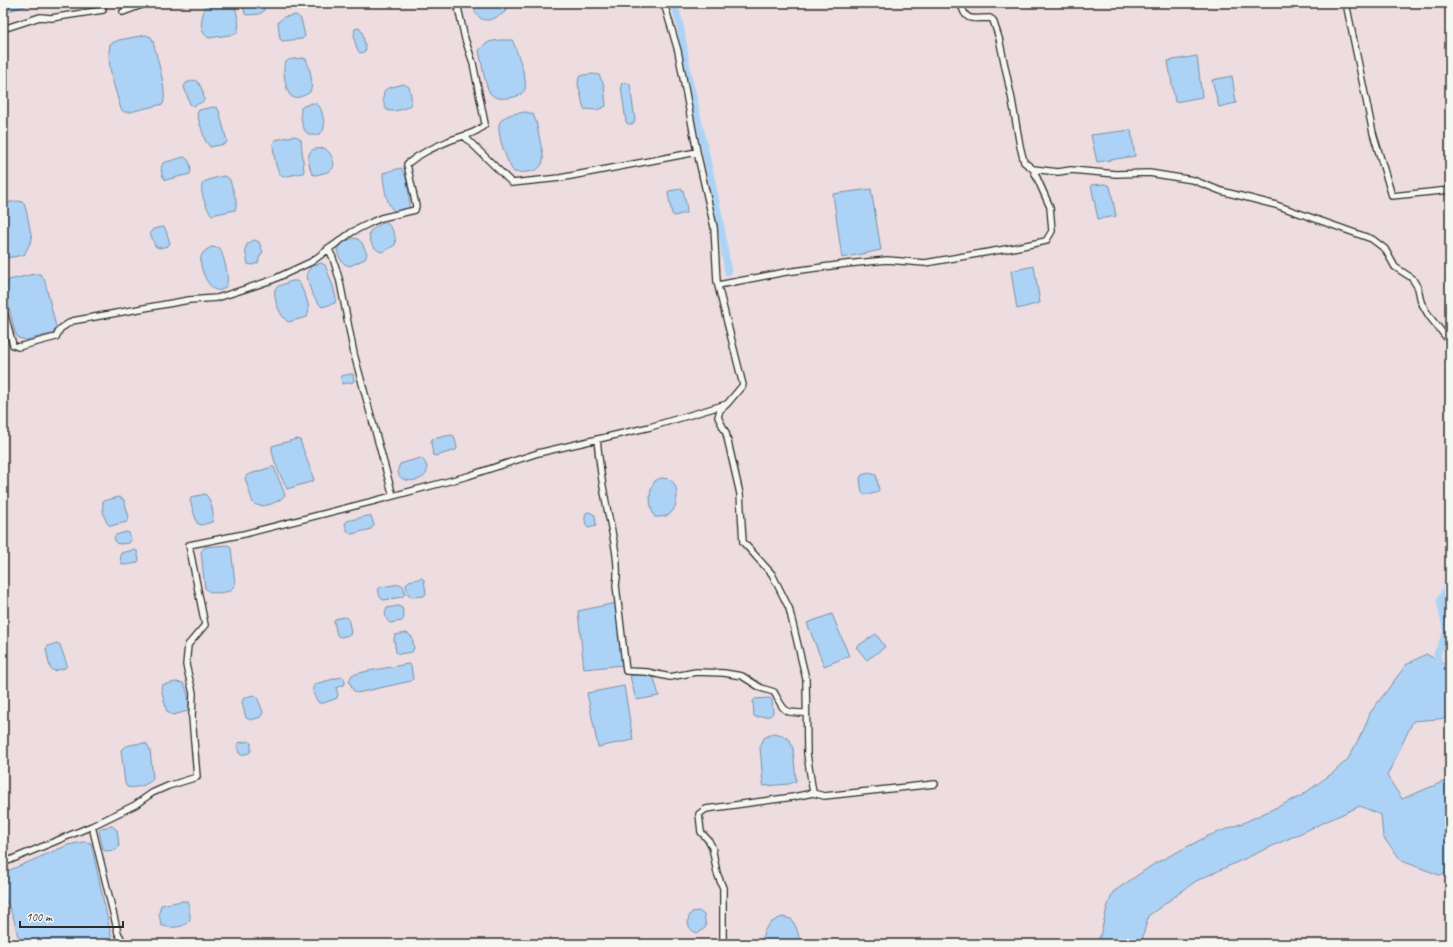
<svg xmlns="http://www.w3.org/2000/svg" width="1453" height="947" viewBox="0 0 1453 947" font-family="Caveat,sans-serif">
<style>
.water{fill:#acd3f6;stroke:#7890a5}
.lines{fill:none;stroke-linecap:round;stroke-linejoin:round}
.canal{stroke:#acd3f6;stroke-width:7}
.minor-casing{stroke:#2b2b2b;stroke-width:8}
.minor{stroke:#f6f6f2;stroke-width:5.5}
</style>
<rect width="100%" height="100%" fill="#eddce0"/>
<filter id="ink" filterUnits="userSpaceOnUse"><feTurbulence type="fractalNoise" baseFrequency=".025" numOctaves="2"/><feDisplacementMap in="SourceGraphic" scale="8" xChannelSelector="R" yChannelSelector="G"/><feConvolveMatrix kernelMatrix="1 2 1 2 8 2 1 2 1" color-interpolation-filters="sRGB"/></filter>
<g filter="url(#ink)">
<path class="water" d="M3 3H30L28 5 3 13Z
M206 3H234C236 12 242 26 236 34L209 38C196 30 203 16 206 3Z
M243 3H263L264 11 259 14 247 15 245 14Z
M472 3H507L505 12C489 23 478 25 472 3Z
M296 15 301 19 305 36 302 39 282 41 280 39 278 22 284 17Z
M359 28 362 32 366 49 364 52 360 53C355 48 353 35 355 29Z
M146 35 151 37 153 41C156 55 168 92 163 104L130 112H124L121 109C115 88 106 65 110 44L119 40Z
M501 40H512L514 44C517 53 528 80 525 89 522 96 513 98 507 98 500 99 494 98 490 93 484 83 482 62 479 51 484 42 491 41 501 40Z
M1197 56 1202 97 1175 102 1168 61Z
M303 58 306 59C310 69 314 83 310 92 306 95 297 99 292 97 286 94 282 68 285 63 288 58 298 59 303 58Z
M593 74 599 75 604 85 606 106 597 110 584 109 578 84 579 77 583 75Z
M1232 76 1236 103 1219 107 1212 80Z
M195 80C201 83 204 94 204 101L194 106 190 104 184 87 186 83Z
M625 82 630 85 635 121 633 124H628L626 122 621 86 622 83Z
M404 84 409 87C410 91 413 100 410 105 407 109 391 113 387 110 383 106 383 96 384 91L388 88Z
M312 103C319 104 320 106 322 113 323 118 325 123 324 128 323 135 311 138 306 132 302 127 300 116 301 108L304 106Z
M214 107 217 108 219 111 227 141 225 144 210 147 205 140 197 114 199 110Z
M526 112 533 114C537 122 538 132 540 141 541 147 544 155 543 160 542 173 523 173 514 172 508 165 495 131 500 122 505 114 517 113 526 112Z
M1131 130 1135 156 1097 162 1091 135Z
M293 136 298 137 301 140 304 172 302 173 283 177C275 172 274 153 273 144L275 140Z
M324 148C330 151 338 165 331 170 327 173 319 174 315 175L312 174C310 169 306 156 311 151 314 148 320 149 324 148Z
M184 157C190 159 192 168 190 174L169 179 166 180C161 176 160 169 163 163Z
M401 168C408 177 410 196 409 208L407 211C404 211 400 212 397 212 387 211 384 185 383 177V173Z
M223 176 227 177 230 180C232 189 239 202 235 210L212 215C207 210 197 187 204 182 209 179 217 178 223 176Z
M1105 184 1110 186 1116 216 1098 219 1091 185Z
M681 189 683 190 687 209 686 213 674 216 672 214 668 194 669 191Z
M871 189 881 250 842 258 833 194Z
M19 201 24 203 27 214 32 239 24 255 6 258 3 257V203Z
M382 223H387C393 229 397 238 395 245L382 252C374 250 367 240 370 231Z
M163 227 165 228 170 243 168 246 159 248 155 246 150 233 153 229Z
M353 238 358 239 362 243 367 254 365 259 350 266C341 264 339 257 337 250L340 244Z
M255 240 259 242 263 252 260 256 258 263 252 265 248 264 245 249 248 243Z
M211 247 220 248C223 256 233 284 223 289 220 291 217 291 214 289 206 284 196 261 203 253 205 250 209 249 211 247Z
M321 263 325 265 333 286 336 299 335 303 322 307C312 297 308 286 307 273L311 266Z
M1034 266 1040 303 1017 309 1011 271Z
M34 274H40L44 278 56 327 54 332 51 334 26 340 18 338 15 332 4 288 7 283 9 280Z
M292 281H297L300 284C304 294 312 306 307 317L288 322C280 316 273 299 275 289L279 286Z
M351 374H353L354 381 353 382 342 384 341 376Z
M451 435 454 436 457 448 456 450 436 456 433 455 431 442 432 439Z
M297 439 300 440 314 480 310 482 287 489C282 478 271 458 272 446Z
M420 458C424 460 425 462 426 465 435 484 388 488 400 464Z
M272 467H274L285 495C280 502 261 510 253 503L245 478 247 475Z
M869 473 876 475 879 490C876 495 866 495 862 493L860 478 862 475Z
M661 478C664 478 668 479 670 480 680 485 678 506 671 513 666 517 661 517 655 517 649 509 648 489 655 481 656 480 659 479 661 478Z
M205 494C211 499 215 515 212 522L201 525 197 523 190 500 192 497Z
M119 497 124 500 129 517 127 522 110 526C104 521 102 509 103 501Z
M589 512 595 515 596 526 588 528C585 525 584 516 586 513Z
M367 516H371L374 525 371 529 352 534 348 532 345 524 347 521Z
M126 532 129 533 131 540 129 543 120 544 116 543 114 537 116 535Z
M228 545 231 548 235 584 231 591C222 592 212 596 205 588L201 552 205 547Z
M134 550 137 551 139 560 137 563 126 565 122 564 120 556 121 553Z
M422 578 424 580 426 593 424 596 412 597 408 594 406 584 409 581Z
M400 584 404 587 405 594 402 597 383 600 380 597 378 589 381 587Z
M616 603 623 665 584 669 578 611Z
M398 606 402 608 404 617 402 621 390 623C385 619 384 613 387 608Z
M832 614 849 656 824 666 807 623Z
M344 617 348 618 351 632 350 635 340 637 337 635 334 622 335 619Z
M407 633 412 637 414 648 412 652 399 654 396 652 394 639 395 635Z
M876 634 885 647 867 660 856 647Z
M57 643 60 645 67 665 65 668 54 671 50 668 46 649 48 646Z
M1426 654 1450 667V717L1449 718 1413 721 1387 776 1402 799 1445 781 1450 783V872L1439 875 1402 861 1383 837 1381 815 1360 806 1196 881 1148 916 1141 944H1098L1107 908 1113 892 1154 864 1208 836 1243 823 1301 796 1334 772 1348 759 1364 729 1370 713 1406 665Z
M408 664 411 666 413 679 411 681 357 693 353 690 349 681 352 675 368 671Z
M641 675H650L654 678 659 696 636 700 630 676Z
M341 677 344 678 345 682V684L336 688 338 694 337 698 324 703H319C315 698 310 690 315 684Z
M176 682 183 683C188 690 190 703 188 711L173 715 167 712 161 688 162 685Z
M624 686 633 740 598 747 587 693Z
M253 695 257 697 263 712 261 717 251 720 246 718 242 702 244 698Z
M769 698 772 700 773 713 770 716 756 717 754 716 753 701 755 699Z
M774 733 782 735 790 740 793 749 796 781 789 784 764 786 763 783 760 747 764 738Z
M248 741 251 743V751L249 753 241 755 239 753 237 745 238 743Z
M144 743 147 744 150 750 153 779C148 785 135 789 127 787L125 783 121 750C126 744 137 744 144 743Z
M112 826 117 830 119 846 116 850 105 851 103 849 99 831 101 828Z
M83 842 91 843 113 944H20L13 916 3 895V873L68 845Z
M182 901H187C189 905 189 907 189 911 190 914 191 918 189 921 184 928 168 929 161 925L159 913 161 905Z
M699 911 704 915 706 927 699 933C688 932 685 920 692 912Z
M783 917 791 919C797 927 799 935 800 944H762C762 929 769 921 783 917Z"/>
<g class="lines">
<path class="canal" d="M674 3 680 25 688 75 707 159 720 221 728 272
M1440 669 1437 654 1447 632 1440 601 1450 581"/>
<g class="minor-casing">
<path id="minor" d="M961 3C965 23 973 18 990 18L993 20 999 38 1012 100 1020 146 1024 162 1033 169 1058 172 1071 170 1116 174 1149 173 1193 180 1221 191 1276 205 1372 239 1385 249 1395 267 1412 278 1418 288 1421 302 1429 316 1450 342
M1346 3 1373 133 1392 196 1450 190
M123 12 147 3
M3 29 40 17 51 18 103 10 102 3
M464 136 512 183 560 178 697 152
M328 248 333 258 340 282 354 354 393 496
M718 285 786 272 846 264 887 260 925 263 1012 248 1046 241 1052 231 1050 207 1033 169
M3 308 13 345 18 347 56 337 60 329 72 321 189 300 217 298 242 290 272 280 311 262 352 232 372 222 381 218 415 210 416 206 407 164C420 153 435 147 451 140 462 136 478 133 485 124L473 63 465 39 457 3
M725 406 720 410 718 417 726 433 740 494 743 542 772 574 789 608 806 679 807 754 813 793
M597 439C599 459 601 478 605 497 609 523 621 560 616 585L626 671 647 672 670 677 696 672 724 673 742 676 761 688 774 692C785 712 783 713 806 713
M92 826 135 805 152 793 168 786 197 777 192 717 193 693 186 665 188 645 205 625 189 545 244 534 374 501 468 476 538 453 650 427 727 404 743 385 717 282 714 227 697 152 678 51 664 3
M3 863 92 826 118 933 124 944
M723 944V888L717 873 712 847 709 841 701 832 699 814 706 809 793 797 813 793 824 796 935 784"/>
</g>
<use href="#minor" class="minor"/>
</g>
</g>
<rect width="1453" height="947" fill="none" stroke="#f6f6f2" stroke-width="16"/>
<rect x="8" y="8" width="1437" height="931" fill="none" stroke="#2b2b2b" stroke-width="1.5" filter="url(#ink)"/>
<path d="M20 921v6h103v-6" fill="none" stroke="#2b2b2b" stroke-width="2"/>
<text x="26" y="921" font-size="12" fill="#2b2b2b" stroke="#f6f6f2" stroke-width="3" paint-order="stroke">100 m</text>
</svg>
